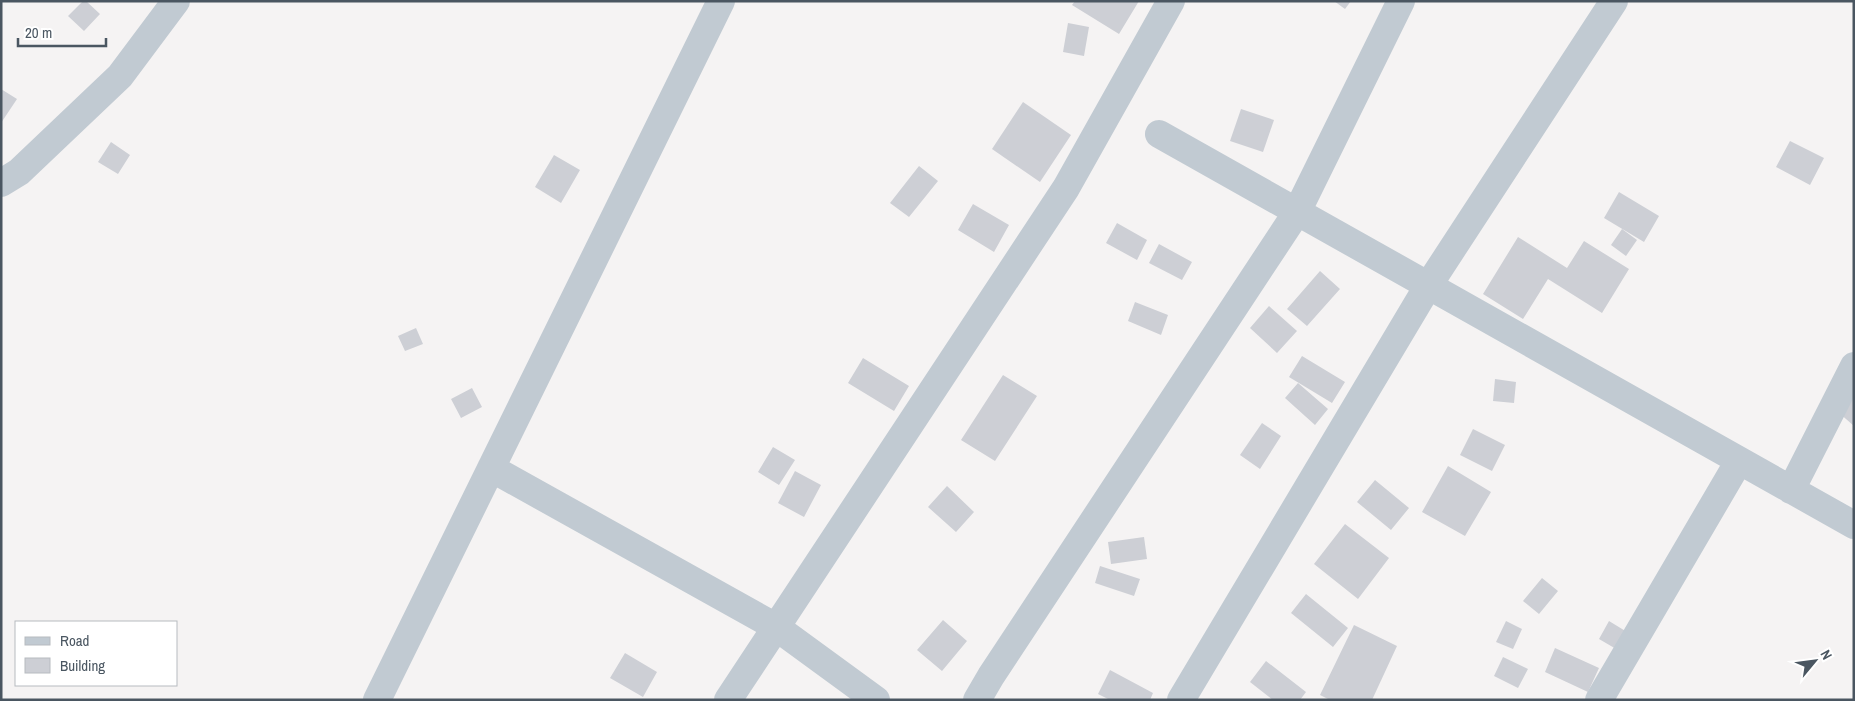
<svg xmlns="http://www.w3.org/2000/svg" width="1855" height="701" viewBox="0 0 1855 701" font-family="'Archivo Narrow',sans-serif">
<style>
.building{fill:#cdcfd5}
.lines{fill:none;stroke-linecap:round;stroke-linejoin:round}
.minor{stroke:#c1cad2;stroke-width:28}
</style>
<rect width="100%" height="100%" fill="#f5f3f3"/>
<path class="building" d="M83 1H86L100 14 84 31 68 16Z
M1075 1H1139L1119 34 1072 5Z
M1334 1H1351L1345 9Z
M1068 23 1089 27 1084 56 1063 52Z
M1 89 17 99 1 123Z
M1023 102 1071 135 1040 182 992 149Z
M1241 109 1274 120 1263 152 1230 141Z
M1790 141 1824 158 1810 185 1776 167Z
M111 142 130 155 118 174 98 162Z
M554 155 580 170 561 203 535 187Z
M919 166 938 181 909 217 890 203Z
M1619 192 1659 216 1644 242 1604 218Z
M973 204 1009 225 994 252 958 230Z
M1117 223 1147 240 1137 260 1106 243Z
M1622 229 1637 240 1626 256 1611 245Z
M1518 237 1567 268 1584 241 1629 269 1602 313 1548 279 1523 319 1483 294Z
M1159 244 1192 262 1182 280 1149 263Z
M1320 271 1340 289 1307 326 1287 309Z
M1135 302 1168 315 1161 335 1128 321Z
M1269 306 1297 331 1277 353 1250 328Z
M416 328 423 344 405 351 398 336Z
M1302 356 1345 382 1332 403 1289 377Z
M863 358 909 386 894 411 848 383Z
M1003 375 1037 396 995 461 961 440Z
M1495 379 1516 382 1514 403 1493 401Z
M1298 383 1328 409 1315 425 1285 398Z
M472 388 482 407 461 418 451 399Z
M1854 393V426L1838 412Z
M1262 423 1281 436 1260 469 1240 455Z
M1473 429 1505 445 1492 471 1460 455Z
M773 447 795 460 779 485 758 472Z
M1448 466 1491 492 1465 536 1422 512Z
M795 471 821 485 804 517 778 503Z
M1375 480 1409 508 1391 530 1357 502Z
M947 486 974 512 956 532 928 507Z
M1345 524 1389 558 1358 599 1314 564Z
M1144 537 1147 559 1111 564 1108 542Z
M1100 566 1140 579 1134 596 1095 583Z
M1542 578 1558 591 1539 614 1523 601Z
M1306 594 1348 628 1333 647 1291 613Z
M943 620 967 641 942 671 917 650Z
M1506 621 1522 629 1513 649 1496 642Z
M1609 621 1645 643 1635 660 1599 639Z
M1354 625 1397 646 1372 700H1330L1320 695Z
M1555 648 1599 668 1588 692 1545 672Z
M625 653 657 672 643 697 610 678Z
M1503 657 1528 669 1518 688 1494 676Z
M1266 661 1306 692 1300 700H1273L1250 682Z
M1110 670 1153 693 1150 700H1110L1098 694Z"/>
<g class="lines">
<path class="minor" d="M1159 134 1854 525
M1 183 19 172 120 76 176 1
M491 468 776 627 876 700
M1791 490 1854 366
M377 700 721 1
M728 700 1066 188 1171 1
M977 700 991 676 1297 212 1401 1
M1181 700 1428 286 1614 1
M1599 700 1739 461"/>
</g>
<rect width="1855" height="701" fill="none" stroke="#4a5661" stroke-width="5"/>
<rect x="15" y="621" width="162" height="65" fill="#ffffff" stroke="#b7bbc0"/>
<rect x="25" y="637" width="25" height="8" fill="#c1cad2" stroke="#b7bbc0"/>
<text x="60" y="646" font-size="15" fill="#4a5661">Road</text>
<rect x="25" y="658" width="25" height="15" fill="#cdcfd5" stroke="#b7bbc0"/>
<text x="60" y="671" font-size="15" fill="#4a5661">Building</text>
<g transform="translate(1815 661) rotate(61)" stroke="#ffffff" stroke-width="4" paint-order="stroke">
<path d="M0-4L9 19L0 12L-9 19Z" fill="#4a5661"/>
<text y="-8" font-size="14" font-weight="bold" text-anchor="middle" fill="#4a5661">N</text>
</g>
<path d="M18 38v8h88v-8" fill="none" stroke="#4a5661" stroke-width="2.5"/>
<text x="25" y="38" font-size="15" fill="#4a5661" stroke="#ffffff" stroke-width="4" paint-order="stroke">20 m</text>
</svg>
